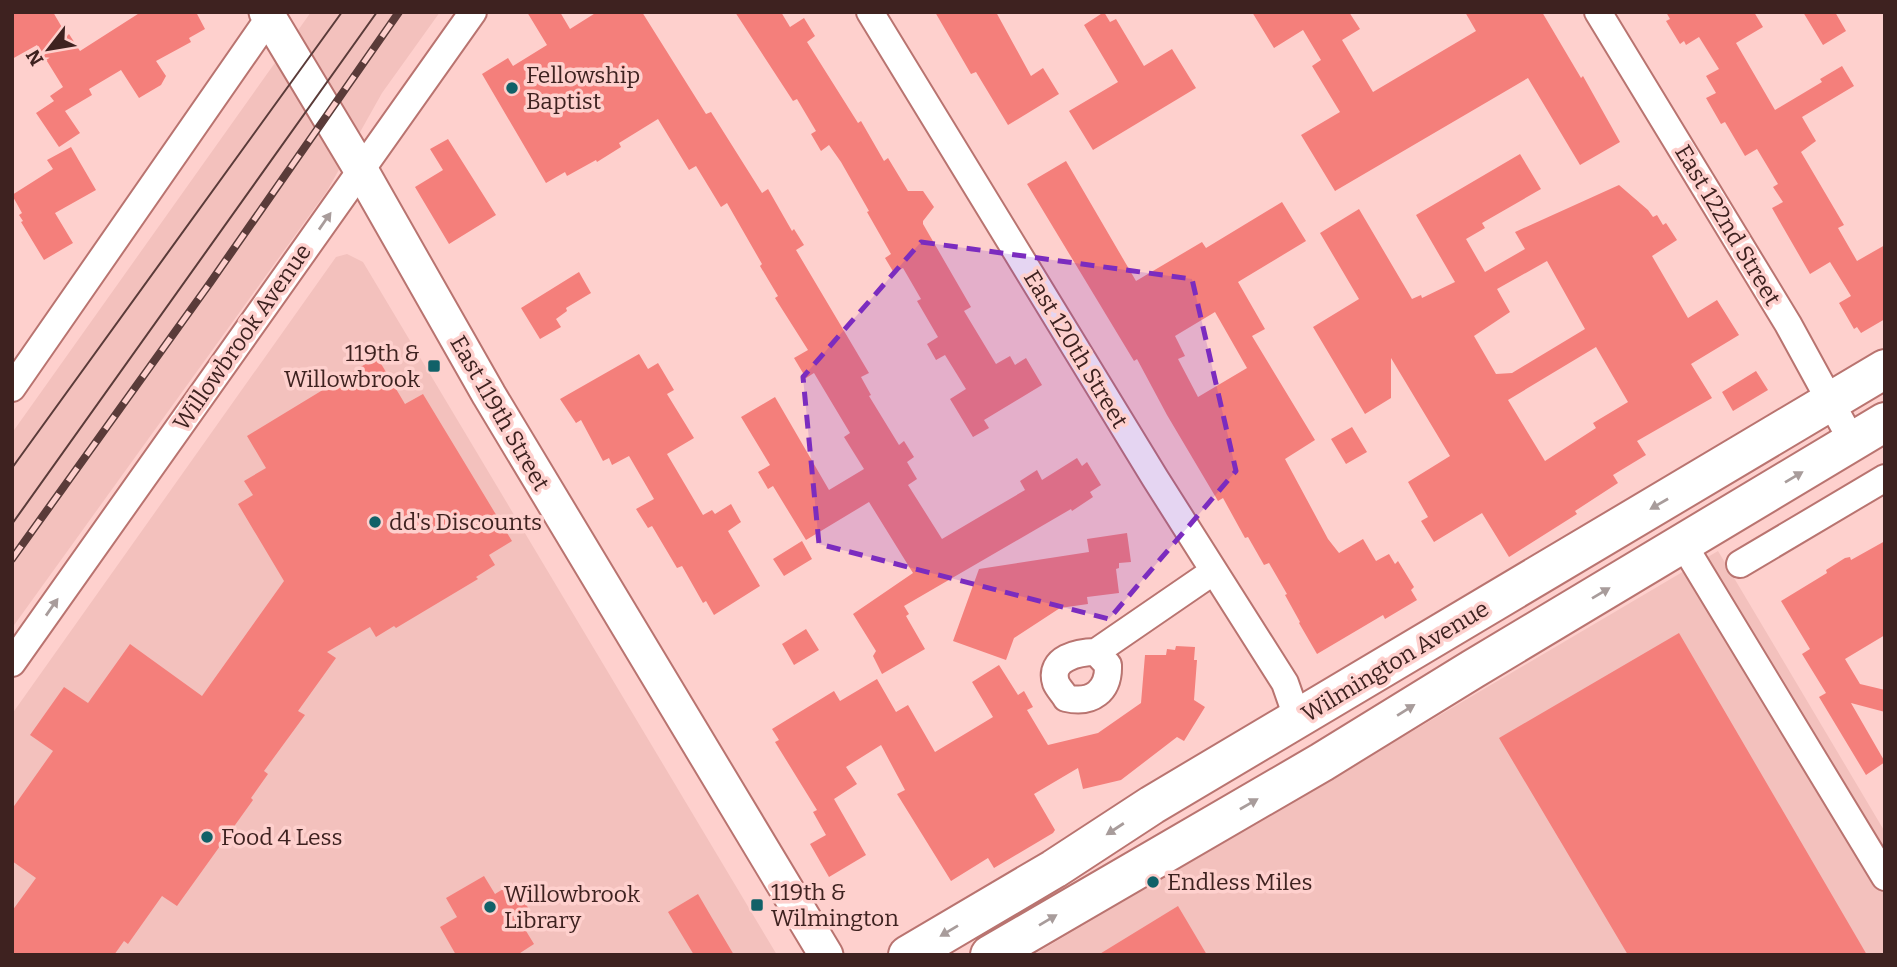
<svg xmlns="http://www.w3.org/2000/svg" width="1897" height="967" viewBox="0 0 1897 967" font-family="Bitter,serif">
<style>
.built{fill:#f3c1bd}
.building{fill:#f47f7b;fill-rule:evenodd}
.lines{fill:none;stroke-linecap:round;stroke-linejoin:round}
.minor-casing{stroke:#b97470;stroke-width:30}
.tertiary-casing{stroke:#b97470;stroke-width:37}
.secondary-casing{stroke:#b97470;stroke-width:42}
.minor{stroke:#fff;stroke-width:26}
.tertiary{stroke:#fff;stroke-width:33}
.secondary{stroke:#fff;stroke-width:38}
.tram{stroke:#5a3b39;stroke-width:2}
.rail-casing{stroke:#5a3b39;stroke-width:8}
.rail{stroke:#fed0cd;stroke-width:5;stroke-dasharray:16;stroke-linecap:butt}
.oneway{fill:#a89c9b}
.marked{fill:#7b2cbf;fill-opacity:0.2;stroke:#7b2cbf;stroke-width:5;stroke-dasharray:14 9;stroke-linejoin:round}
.poi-dot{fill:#116168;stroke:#fed0cd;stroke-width:2.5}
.labels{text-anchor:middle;stroke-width:7;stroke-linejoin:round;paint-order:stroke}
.poi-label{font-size:23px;fill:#3e2220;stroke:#fed0cd;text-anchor:start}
.street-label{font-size:23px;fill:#3e2220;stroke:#fed0cd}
</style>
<rect width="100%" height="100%" fill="#fed0cd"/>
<path class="built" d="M311 12H440L382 93 327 191 12 628V433Z
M347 254 363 262 777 955H12V714L336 257Z
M1718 551 1885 832V955H1033Z"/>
<path class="building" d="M12 12H53L67 36 69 34 80 51 141 12H196L205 29 189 38 191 42 156 61 166 76 161 85 139 98 121 70 89 89 92 95 65 111 80 133 59 147 36 113 54 101 50 96 63 87 37 45 12 59Z
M527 12H560L570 29 597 12H642L706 114 711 112 762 193 768 189 792 231 794 229 804 245 796 250 869 373 861 377 871 395 869 396 899 445 904 441 914 457 907 462 917 479 908 485 942 539 1025 490 1020 481 1037 470 1042 480 1077 458 1082 466 1087 462 1101 485 1090 492 1093 497 1072 511 1071 509 904 606 909 614 906 616 925 649 882 674 873 656 876 651 853 614 913 573 869 502 806 540 773 486 768 489 758 472 770 465 741 417 775 397 829 490 864 469 844 437 850 433 814 373 806 378 794 358 808 350 775 298 778 296 760 266 762 264 727 203 721 207 696 166 689 170 658 119 619 143 621 147 597 162 596 160 567 176 565 172 546 183 482 74 508 58 513 66 547 45Z
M735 12H781L790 27 804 18 815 36 807 42 858 123 861 121 884 161 888 158 908 191H923L934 207 923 221V224L971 307 964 311 996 364 1010 356 1015 365 1026 358 1042 385 984 420 989 428 973 437 950 399 966 389 945 355 936 360 927 344 938 337 917 301 921 299 903 268 894 273 885 258 891 254 867 212 869 211 841 162 829 145 821 151 811 134 816 131 797 99 793 101Z
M935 12H996L1031 76 1043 68 1059 94 1008 125 976 72 971 74Z
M1104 12 1110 22 1116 19 1144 66 1172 49 1196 88 1093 150 1069 111 1118 82 1084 25Z
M1252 12H1349L1360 29 1342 40 1373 92 1476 31 1465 12H1542L1581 78 1583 76 1620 142 1580 165 1528 78 1335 191 1301 135 1340 112 1312 66 1321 60 1303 30 1274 48Z
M1666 12H1754L1763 27 1736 43 1775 110 1822 82 1820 79 1842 66 1854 86 1802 117 1816 141 1801 152 1844 225 1838 228 1857 261 1885 245V319L1861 333 1857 327 1854 329 1839 303 1851 296 1830 262 1810 274 1772 208 1783 202 1773 187 1778 184 1757 149 1745 156 1725 122 1721 124 1706 98 1716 93 1706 76 1719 69 1699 37 1686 45 1684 41 1680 44 1666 21 1670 19Z
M1803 12H1835L1846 31 1823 45Z
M448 139 496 215 449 244 415 187 443 170 430 149Z
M71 147 96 190 55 213 73 243 44 260 21 222 23 221 19 215 22 213 12 195 53 169 47 160Z
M1520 154 1541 189 1482 223 1485 228 1466 239 1485 272 1525 249 1515 232 1619 185 1648 210 1653 217 1657 215 1663 225 1666 223 1677 240 1652 256 1688 318 1717 300 1739 335 1691 364 1712 398 1637 441 1646 455 1613 475 1618 483 1575 511 1577 514 1509 557 1482 513 1434 542 1421 521 1428 517 1408 482 1450 456 1391 358V398L1365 414 1313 327 1359 299 1320 233 1359 209 1412 299 1421 295 1422 298 1455 282 1416 215ZM1547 261 1585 329 1512 373 1496 374 1474 336 1510 312 1497 289ZM1596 347 1628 402 1593 423 1596 428 1545 461 1508 400Z
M1066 161 1136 281 1202 242 1206 248 1282 202 1306 241 1238 282 1265 329 1252 336 1315 440 1285 459 1328 539 1339 553 1363 539 1376 561 1389 554 1395 564 1398 561 1414 587 1411 590 1417 600 1385 619 1383 615 1317 654 1299 623 1300 622 1285 595 1287 594 1269 563 1264 565 1248 537 1245 538 1223 498 1218 501 1167 415 1137 359 1134 361 1027 184ZM1215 312 1247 368 1198 397 1178 359 1185 356 1175 336Z
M579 272 591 293 566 308 567 311 556 319 561 327 540 339 521 308Z
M639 354 648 369 658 363 674 390 667 394 694 438 667 454 703 515 712 510 715 514 731 504 741 522 728 531 760 586 714 615 706 601 703 603 682 566 677 568 652 526 648 528 636 509 654 499 629 456 612 465 609 458 603 461 581 420 576 423 560 399Z
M377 357 405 404 423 394 512 541 489 555 495 565 476 577 478 579 396 628 394 626 376 637 370 627 327 652 336 658 298 711 305 715 264 771 268 774 251 798 253 800 177 906 162 896 128 944 124 941 114 955H12V911L36 878 12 861V809L53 751 30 735 64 687 88 703 130 644 202 696 284 581 238 504 253 495 244 481 266 468 247 436Z
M1756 371 1768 390 1733 411 1722 392Z
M1352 427 1367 452 1346 464 1331 439Z
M1127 533 1131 562 1119 563V568L1116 569 1119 593 1087 597 1088 604 1060 608 1014 638 1006 660 953 641 979 569 1089 552 1087 539Z
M802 541 812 559 784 576 773 559Z
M1885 541V635L1845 659 1860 684 1885 690V712L1851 703 1885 762 1866 775 1819 697 1826 693 1802 654 1810 649 1781 601 1827 573 1826 570 1845 558 1850 557 1851 560Z
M806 629 819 650 794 665 782 644Z
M1679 633 1867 955H1628L1499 738Z
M1176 646 1195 647 1194 660H1197L1194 700 1205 707 1184 741 1177 737 1121 780 1083 789 1078 768 1034 794 1055 830 1053 833 994 868 988 858 951 881 897 794 905 790 881 745 846 767 857 784 834 799 866 855 829 877 810 844 826 835 813 812 817 810 775 742 779 740 772 729 834 691 840 701 877 679 896 712 908 705 935 752 993 717 972 682 999 665 1018 695 1024 691 1033 707 1027 710 1048 745 1098 733 1141 703 1145 655H1166L1167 649 1175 650Z
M484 876 495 894 513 883 535 919 523 926 534 944 517 955H456L440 927 457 917 446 898Z
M698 894 712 918 734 955H694L668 912Z
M1178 906 1207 955H1098Z"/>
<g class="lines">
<g class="minor-casing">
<path id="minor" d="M870 12 1155 478 1285 683 1298 720
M1598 12 1788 324 1852 441
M12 388 273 12
M1683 544 1885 877
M1740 564 1885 478
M1096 652 1108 665C1109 691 1092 704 1066 698 1064 694 1058 688 1056 683 1048 658 1079 652 1096 652L1214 571
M12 663 473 12"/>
</g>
<g class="tertiary-casing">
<path id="tertiary" d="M266 12 361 170 489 395 826 955"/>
</g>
<g class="secondary-casing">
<path id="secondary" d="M908 955 1054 869 1152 805 1885 369
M990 955 1322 762 1473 669 1885 422"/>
</g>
<use href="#minor" class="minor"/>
<use href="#tertiary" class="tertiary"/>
<use href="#secondary" class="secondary"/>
<path class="tram" d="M12 468 342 12
M12 524 377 12"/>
<g class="rail-casing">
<path id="rail" d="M12 559 210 283 399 12"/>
</g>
<use href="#rail" class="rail"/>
</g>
<defs><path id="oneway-solid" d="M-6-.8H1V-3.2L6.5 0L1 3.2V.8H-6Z" transform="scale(1.75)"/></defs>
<g class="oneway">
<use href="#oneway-solid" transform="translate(325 221) rotate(-55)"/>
<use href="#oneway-solid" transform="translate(1794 477) rotate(-31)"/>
<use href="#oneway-solid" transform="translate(1659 504) rotate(150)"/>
<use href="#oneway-solid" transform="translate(1601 593) rotate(-31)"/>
<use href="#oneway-solid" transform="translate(52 607) rotate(-55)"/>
<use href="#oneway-solid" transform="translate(1406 710) rotate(-32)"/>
<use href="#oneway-solid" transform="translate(1249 804) rotate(-30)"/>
<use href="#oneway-solid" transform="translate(1115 829) rotate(147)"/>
<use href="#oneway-solid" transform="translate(1048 920) rotate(-31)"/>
<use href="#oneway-solid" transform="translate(949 931) rotate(149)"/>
</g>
<path class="marked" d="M921 242 1192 279 1236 471 1109 619 819 544 803 377Z"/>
<g class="poi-dot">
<circle cx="512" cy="88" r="7"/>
<rect x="427" y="359" width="14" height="14" rx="3.5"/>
<circle cx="375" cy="522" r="7"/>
<circle cx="207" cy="837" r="7"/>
<circle cx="1153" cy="882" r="7"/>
<rect x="750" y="898" width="14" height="14" rx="3.5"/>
<circle cx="490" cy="907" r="7"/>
</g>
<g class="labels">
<g class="poi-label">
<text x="526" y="83">Fellowship<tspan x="526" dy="26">Baptist</tspan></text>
<text x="420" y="361" text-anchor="end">119th &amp;<tspan x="420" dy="26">Willowbrook</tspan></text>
<text x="389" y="530">dd's Discounts</text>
<text x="221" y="845">Food 4 Less</text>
<text x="1167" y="890">Endless Miles</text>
<text x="771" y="900">119th &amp;<tspan x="771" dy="26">Wilmington</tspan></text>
<text x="504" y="902">Willowbrook<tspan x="504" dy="26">Library</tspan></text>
</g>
<g class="street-label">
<text transform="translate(1728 225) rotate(59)" y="8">East 122nd Street</text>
<text transform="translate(242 337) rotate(-55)" y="8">Willowbrook Avenue</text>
<text transform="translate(1076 349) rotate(59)" y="8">East 120th Street</text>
<text transform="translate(500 413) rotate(60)" y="8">East 119th Street</text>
<text transform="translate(1395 661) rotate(-31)" y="8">Wilmington Avenue</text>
</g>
</g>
<rect width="1897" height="967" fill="none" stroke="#3e2220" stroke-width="28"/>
<g transform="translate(49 49) rotate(239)" stroke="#fed0cd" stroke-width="5" paint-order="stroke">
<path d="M0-5L12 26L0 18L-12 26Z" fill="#3e2220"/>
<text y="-10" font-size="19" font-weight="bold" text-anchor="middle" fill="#3e2220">N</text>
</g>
</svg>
